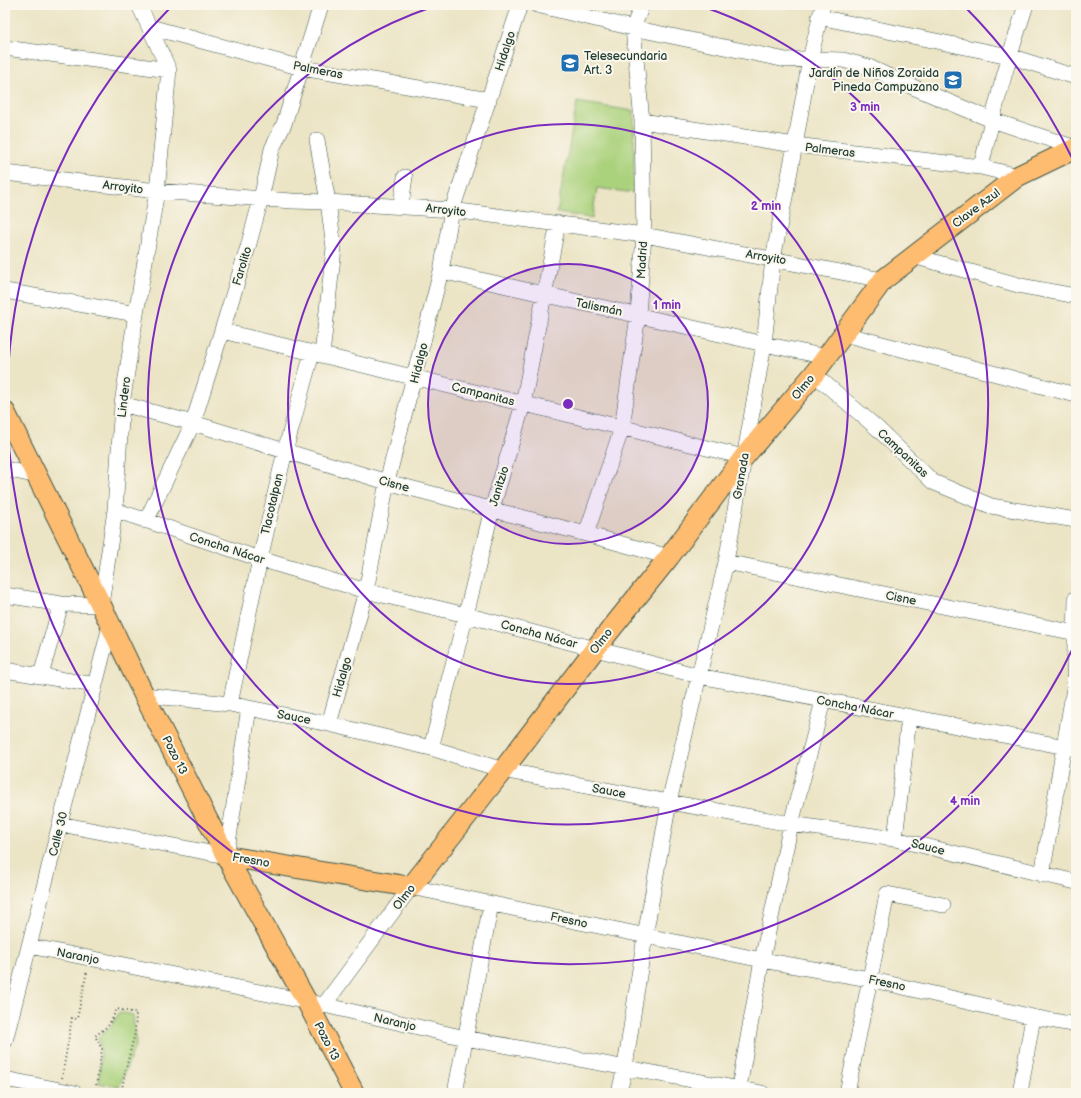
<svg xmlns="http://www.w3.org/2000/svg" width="1081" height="1098" viewBox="0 0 1081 1098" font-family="'Balsamiq Sans',sans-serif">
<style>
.green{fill:#aad17b;stroke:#648758}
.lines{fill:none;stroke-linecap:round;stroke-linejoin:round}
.minor-casing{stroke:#3e564a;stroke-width:16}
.major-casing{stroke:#3e564a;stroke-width:22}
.path{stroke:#3e564a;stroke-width:2;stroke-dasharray:1 3;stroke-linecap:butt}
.minor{stroke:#fff;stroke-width:15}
.major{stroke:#fdbc70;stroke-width:20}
.ring{fill:none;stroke:#7b2cbf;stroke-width:2}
.labels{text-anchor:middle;stroke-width:4;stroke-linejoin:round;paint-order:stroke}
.street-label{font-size:12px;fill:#1f3d34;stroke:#fbf7ec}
.poi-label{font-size:12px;fill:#1f3d34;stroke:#fbf7ec;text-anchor:start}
.centre{fill:#7b2cbf;stroke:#fbf7ec;stroke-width:2}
.ring-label{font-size:12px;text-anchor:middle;font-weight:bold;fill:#7b2cbf;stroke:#fbf7ec;stroke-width:4;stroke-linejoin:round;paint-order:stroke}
</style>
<rect width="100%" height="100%" fill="#fbf7ec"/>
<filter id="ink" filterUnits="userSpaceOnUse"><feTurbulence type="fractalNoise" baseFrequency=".025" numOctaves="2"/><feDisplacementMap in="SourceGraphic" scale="8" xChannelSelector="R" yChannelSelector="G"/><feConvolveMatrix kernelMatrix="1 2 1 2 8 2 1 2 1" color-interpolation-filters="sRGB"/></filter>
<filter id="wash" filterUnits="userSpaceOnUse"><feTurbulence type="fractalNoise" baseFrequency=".012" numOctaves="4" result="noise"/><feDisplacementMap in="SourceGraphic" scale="16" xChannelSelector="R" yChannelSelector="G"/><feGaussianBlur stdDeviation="0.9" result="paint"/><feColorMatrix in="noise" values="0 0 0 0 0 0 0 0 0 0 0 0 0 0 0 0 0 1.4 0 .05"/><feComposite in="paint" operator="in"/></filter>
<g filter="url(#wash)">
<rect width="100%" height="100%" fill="#ebe4c5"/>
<path class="green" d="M577 102 634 111V193L597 188 592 218 557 213Z
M119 1012 133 1015 136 1044 119 1087 99 1083 101 1051 98 1037 112 1026Z"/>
</g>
<g filter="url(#ink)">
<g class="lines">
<g class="minor-casing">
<path id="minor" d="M537 5 633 28 786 60 810 59 843 60 869 67 901 82 992 120 1076 148
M819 17 1009 56 1076 77
M150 27 302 68 489 100
M5 48 169 70
M642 121 795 145 981 167 1018 176
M317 140 328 202 334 248 322 355
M981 167C993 112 1008 59 1026 5
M5 173 157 191 292 201 328 202 452 210 644 235 883 280
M401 206 405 177
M913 256 1022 286 1076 296
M441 271 764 344 827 357
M5 291 136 314
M222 331 744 457
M844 334 1076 395
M814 374 877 428 933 482 991 506 1076 520
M122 404 193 423 387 482 586 534 669 557
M5 469 38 476
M115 510 260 559 366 591 466 615 699 676 1076 749
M146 521 193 423 248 247 261 199 272 149 284 124 321 5
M586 534 622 428 638 315 644 235 642 121 633 28 642 5
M726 562 1076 633
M5 595 61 604 101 605 115 510 122 404 136 314 157 191 169 70 139 5
M5 670 95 685
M41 675 61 604
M144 695 230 704 249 708 329 724 431 748 503 770 669 802 791 824 895 839 1076 882
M230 704 260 559 285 451 312 353
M329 724 366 591 387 482 441 271 452 210 520 5
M431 748 466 615 492 509 523 404 558 223
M60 824 226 856 249 708
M895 839 909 717
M1042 875 1074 688 1076 598
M29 946 324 1005 465 1038 762 1093
M324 1005 411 887 762 960 869 979 1033 1017 1076 1025
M5 1041 110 626
M5 1079 75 1093
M455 1093 491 904
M619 1093 625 1067 645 936 669 802 726 562 764 344 773 259 795 145 810 59 823 5
M738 1093 762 960 791 824 823 701
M847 1093 887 894 943 905
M1020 1093 1033 1017"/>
</g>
<g class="major-casing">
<path id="major" d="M5 412 101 605 144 695 226 856 307 1002 354 1093
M226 856 411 887 503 770 595 649 669 557 744 457 814 374 883 280 1018 176 1076 148"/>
</g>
<path class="path" d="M62 1078 72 1018 77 1019 87 971
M95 1093 102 1049 95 1036 108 1026 117 1009 136 1013 135 1033 126 1068 121 1093"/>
<use href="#minor" class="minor"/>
<use href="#major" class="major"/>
</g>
</g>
<circle cx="568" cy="404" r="140" fill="#7b2cbf" fill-opacity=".12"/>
<g class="ring">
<circle cx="568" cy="404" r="140"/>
<circle cx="568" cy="404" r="280"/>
<path d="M701 6A420 420 0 1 1 435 6"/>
<path d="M1074 646A561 561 0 1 1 171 7M965 7A561 561 0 0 1 1074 162"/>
</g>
<defs>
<g id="school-square" transform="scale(1)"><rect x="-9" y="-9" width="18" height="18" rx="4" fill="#1f6fb2" stroke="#fbf7ec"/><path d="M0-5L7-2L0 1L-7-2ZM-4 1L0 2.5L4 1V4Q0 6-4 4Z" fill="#fff"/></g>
</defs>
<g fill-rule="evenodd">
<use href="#school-square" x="570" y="63"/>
<use href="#school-square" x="953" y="80"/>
</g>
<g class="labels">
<g class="street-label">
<text transform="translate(505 51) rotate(-72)" y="4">Hidalgo</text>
<text transform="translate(318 70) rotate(11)" y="4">Palmeras</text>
<text transform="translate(830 150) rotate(7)" y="4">Palmeras</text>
<text transform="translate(123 187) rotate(7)" y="4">Arroyito</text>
<text transform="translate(976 208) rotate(-37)" y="4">Clave Azul</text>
<text transform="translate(446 210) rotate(6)" y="4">Arroyito</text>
<text transform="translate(766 257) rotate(10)" y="4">Arroyito</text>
<text transform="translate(642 260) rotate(-86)" y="4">Madrid</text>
<text transform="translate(242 266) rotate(-73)" y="4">Farolito</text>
<text transform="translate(599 307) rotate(12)" y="4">Talismán</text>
<text transform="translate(419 363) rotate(-76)" y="4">Hidalgo</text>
<text transform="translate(803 387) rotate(-50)" y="4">Olmo</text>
<text transform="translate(483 394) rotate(14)" y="4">Campanitas</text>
<text transform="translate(124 397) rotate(-83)" y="4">Lindero</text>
<text transform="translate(903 453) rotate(43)" y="4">Campanitas</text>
<text transform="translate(741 476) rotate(-80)" y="4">Granada</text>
<text transform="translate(394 484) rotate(15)" y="4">Cisne</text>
<text transform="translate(499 486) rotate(-73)" y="4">Janitzio</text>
<text transform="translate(272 504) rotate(-77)" y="4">Tlacotalpan</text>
<text transform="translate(227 548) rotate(18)" y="4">Concha Nácar</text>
<text transform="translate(901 598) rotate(11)" y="4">Cisne</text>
<text transform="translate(539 634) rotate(15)" y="4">Concha Nácar</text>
<text transform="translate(601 641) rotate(-52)" y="4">Olmo</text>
<text transform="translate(342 677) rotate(-74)" y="4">Hidalgo</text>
<text transform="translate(855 707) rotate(11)" y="4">Concha Nácar</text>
<text transform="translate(294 717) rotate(11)" y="4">Sauce</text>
<text transform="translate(175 755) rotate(63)" y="4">Pozo 13</text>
<text transform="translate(609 791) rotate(11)" y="4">Sauce</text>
<text transform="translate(58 834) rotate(-76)" y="4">Calle 30</text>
<text transform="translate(928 847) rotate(14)" y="4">Sauce</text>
<text transform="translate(251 860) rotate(10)" y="4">Fresno</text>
<text transform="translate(404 897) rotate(-53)" y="4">Olmo</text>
<text transform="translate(569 920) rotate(12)" y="4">Fresno</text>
<text transform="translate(78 956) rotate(11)" y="4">Naranjo</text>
<text transform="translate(887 983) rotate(12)" y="4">Fresno</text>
<text transform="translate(395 1022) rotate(13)" y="4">Naranjo</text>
<text transform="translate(327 1041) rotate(63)" y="4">Pozo 13</text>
</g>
<g class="poi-label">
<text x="584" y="60">Telesecundaria<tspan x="584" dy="14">Art. 3</tspan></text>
<text x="939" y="77" text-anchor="end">Jardín de Niños Zoraida<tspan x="939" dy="14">Pineda Campuzano</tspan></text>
</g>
</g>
<circle cx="568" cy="404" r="6" class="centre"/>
<g class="ring-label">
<text x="865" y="111">3 min</text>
<text x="766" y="210">2 min</text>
<text x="667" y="309">1 min</text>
<text x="965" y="805">4 min</text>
</g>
<rect width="1081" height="1098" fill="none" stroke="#fbf7ec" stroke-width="20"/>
</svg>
